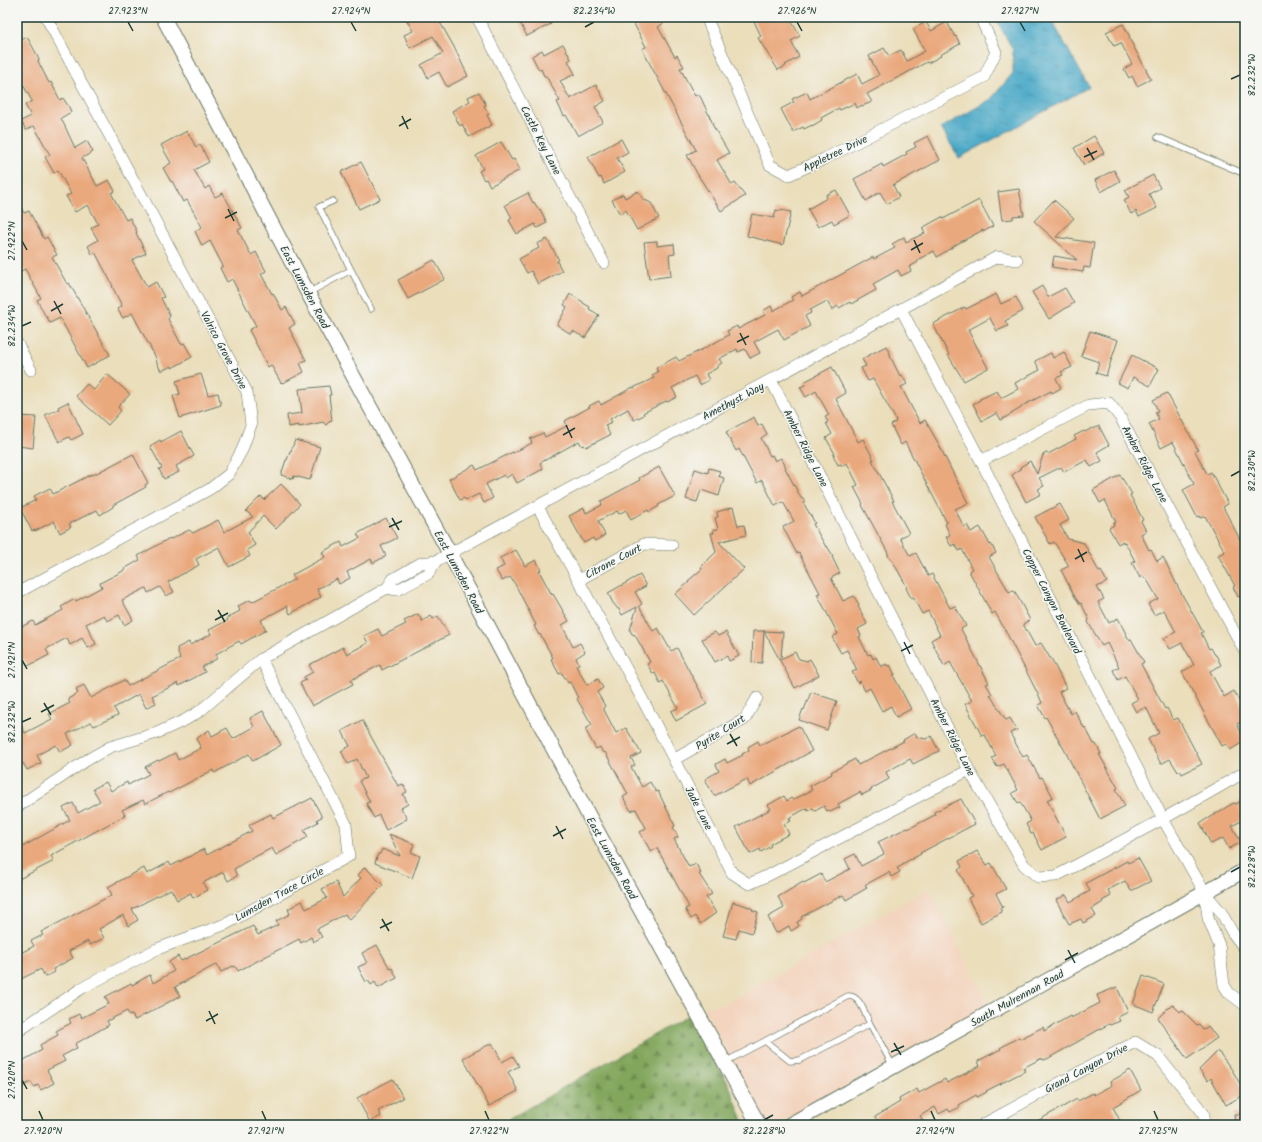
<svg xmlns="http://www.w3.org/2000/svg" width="1262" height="1142" viewBox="0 0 1262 1142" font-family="Kalam,sans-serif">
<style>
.built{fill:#f3d4be}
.forest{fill:url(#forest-firs);stroke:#507248}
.water{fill:url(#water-ripples);stroke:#33727d}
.building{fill:#eaa87d}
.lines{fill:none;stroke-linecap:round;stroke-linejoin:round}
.service-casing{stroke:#667563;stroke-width:7}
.minor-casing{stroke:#667563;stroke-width:12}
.tertiary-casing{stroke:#667563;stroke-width:16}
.service{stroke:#fff;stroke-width:5.5}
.minor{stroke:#fff;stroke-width:11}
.tertiary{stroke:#fff;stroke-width:14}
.ticks{fill:none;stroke:#1f3d34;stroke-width:1.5}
.labels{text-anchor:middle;stroke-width:3;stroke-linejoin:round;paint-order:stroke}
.street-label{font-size:11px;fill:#1f3d34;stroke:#f6f6f2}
.neatline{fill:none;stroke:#1f3d34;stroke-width:1.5}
.ticks-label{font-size:10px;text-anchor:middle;fill:#1f3d34}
</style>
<defs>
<pattern id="forest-firs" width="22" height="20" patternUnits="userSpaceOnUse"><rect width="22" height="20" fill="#81a65b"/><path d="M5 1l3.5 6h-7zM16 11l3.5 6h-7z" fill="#69884c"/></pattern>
<pattern id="water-ripples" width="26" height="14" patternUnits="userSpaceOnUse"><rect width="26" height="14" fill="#47a7c6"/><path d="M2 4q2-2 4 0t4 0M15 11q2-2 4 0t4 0" fill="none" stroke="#3b89a2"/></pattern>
</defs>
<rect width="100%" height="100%" fill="#f6f6f2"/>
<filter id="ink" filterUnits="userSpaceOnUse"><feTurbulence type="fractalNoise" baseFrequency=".025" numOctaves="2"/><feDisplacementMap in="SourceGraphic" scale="8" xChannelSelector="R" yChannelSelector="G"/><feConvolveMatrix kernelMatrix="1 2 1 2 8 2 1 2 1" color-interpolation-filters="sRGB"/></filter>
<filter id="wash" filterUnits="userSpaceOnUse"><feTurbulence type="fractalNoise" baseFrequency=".012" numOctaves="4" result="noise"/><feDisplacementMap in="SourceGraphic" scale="16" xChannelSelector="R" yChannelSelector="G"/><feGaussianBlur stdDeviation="0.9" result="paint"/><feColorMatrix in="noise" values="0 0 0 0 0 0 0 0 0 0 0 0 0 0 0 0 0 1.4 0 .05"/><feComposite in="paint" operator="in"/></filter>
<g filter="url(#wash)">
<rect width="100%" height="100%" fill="#eadebb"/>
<path class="built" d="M929 888 989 1006 776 1125H767L703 1008 725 1004Z"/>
<path class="forest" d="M690 1014 729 1085 745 1125H499Z"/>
<path class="water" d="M995 17H1050L1089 87 959 158 941 128 991 99 1013 73V50Z"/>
<g id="blocks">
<path class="building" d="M405 17H437L454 47 468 76 447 87 439 72 428 78 421 65 443 53 433 36 410 48 404 35 413 31Z
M517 17H547L551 24 527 36Z
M637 17H661L664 23 658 27 675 57 677 55 684 67 680 68 695 96 698 94 701 98 713 124H712L729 153 717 160 732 185 735 183 745 196 721 211 698 175 687 155 696 150 642 49 646 47 632 20Z
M752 17H789L800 36 791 41 799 57 785 65 786 66 778 70 758 38 761 36Z
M926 22 931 31 947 22 955 37 956 36 960 44 940 55 941 56 928 63 927 62 867 94 872 102 862 106V105L857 108 855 103 840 110 839 108 821 118 822 120 812 126V125L804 129 803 127 793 132 781 109 794 102 792 99 807 92 810 99 857 74 862 84 879 75 869 56 884 48 889 56 901 50 907 61 925 51 913 29Z
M1123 24 1130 37 1129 38 1151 79 1137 86 1132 76 1129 78 1124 69 1132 64 1121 43 1114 46 1106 32Z
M27 37 35 51 39 60 38 61 49 83 51 82 60 100 63 98 69 107 71 112 61 118 75 148 87 141 93 152 82 158 97 186 109 180 115 191 111 193 126 220 130 218 137 232 136 233 146 253 132 260 147 287 156 282 164 297 161 298 170 316 168 319 181 344 184 343 192 357 172 368V366L161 371 156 361 157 360 132 313 123 318 117 309 122 306 112 286H113L95 252 92 254 88 246 98 240 91 228 98 224 88 205 75 212 66 196 71 194 58 170 54 173 45 157 50 155 34 126 26 130 21 121 31 116 25 105 32 101 22 83 17 85V42Z
M563 44 571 59 568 61 575 74 560 81 570 99 596 85 605 101 595 107 603 122 578 136 566 115 564 116 557 102 560 101 546 76H544L541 69 539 70 532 56 542 50 544 54Z
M479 92 486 105 484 106 489 114 487 115 492 125 469 137 462 124 460 126 452 111 470 101 468 97Z
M187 131 196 147 200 144 209 162 194 170 205 189 209 186 215 197 223 193 242 228 238 230 251 255 256 252 266 271 261 274 272 294 273 293 282 310 286 307 295 324 289 328 306 360 300 363 304 372 283 383 282 382 281 383 271 365 268 367 249 330 256 326 232 279 227 282 220 268 223 266 210 241 202 246 195 231 202 227 187 200 183 202 172 181 171 182 163 168 171 163 161 145Z
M928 136 940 160 893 185 899 197 887 204 880 192 866 201 854 179 882 164 883 167 907 154 906 152 916 147 914 143Z
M1094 136 1104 153 1084 165 1074 148Z
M621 139 628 152 617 158 625 172 604 184 601 177 599 178 588 157Z
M501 142 512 160 514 159 520 170 490 186 486 179 484 180 479 171 483 169 476 156Z
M361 162 380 199 359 209 341 172Z
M1114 170 1120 181 1101 192 1095 180Z
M1153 175 1160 188 1149 194 1157 208 1139 217 1136 211 1131 214 1124 200 1129 197 1125 190Z
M1019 189 1024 215 1013 216V219L1002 220 998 192Z
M836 190 850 215 834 224 832 220 818 227 808 209 827 198 826 195Z
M638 191 643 199 651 203 659 218 637 230 626 210 620 214 612 200 623 194 625 198Z
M528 193 533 203 534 202 539 210 540 209 547 223 537 228 535 224 517 234 509 220 512 218 505 205Z
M17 200 24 213 29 211 44 239 47 237 57 255 52 257 67 284 69 283 110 355 87 368 60 318 50 323 47 317H46L37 300 41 298 25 269 17 273Z
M979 200 993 226 983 232V230L957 244 937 257 934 251 917 260 918 262 909 267 911 271 901 276 898 270 873 284 876 290 851 304 850 302 839 308 838 306 832 310 827 301 810 310 811 313 805 316 810 326 784 340 778 329 754 342 760 353 750 358 745 349 738 352 737 349 719 359 722 363 717 366V368L706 374 709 380 700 385 695 376 672 388 677 397 667 402 666 401 643 413 644 415 634 420 628 409 610 419 612 422 605 425 610 435 586 447 584 445 582 446 579 441 540 463 543 469 517 483 512 474 506 478 504 475 486 484 493 498 484 503 479 494 466 500 464 498 460 500 449 479 474 465 477 470 513 452V453L532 443 530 439 543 433 545 437 567 426 565 421 590 407 589 406 599 401 601 405 633 387V388L654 378 652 375 658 372 656 368 676 357 679 361 703 349 729 335 727 331 737 326 738 329 765 315 763 311 771 306 773 311 793 300 791 297 800 292 802 296 873 257 874 259 895 248 892 244 904 237 906 242 925 233 922 228 942 217 943 219Z
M1054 200 1074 218 1056 237 1094 243 1090 268 1084 267 1083 272 1052 267 1054 256 1077 260 1034 221Z
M776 210 781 211V210L791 212 783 245 747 236 752 214 774 218Z
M547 239 559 260 557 261 562 271 538 284 531 271 527 273 519 259 539 248 537 244Z
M657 241V246L674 244 675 254 669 255 671 276 649 279 644 242Z
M434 260 445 279 408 299 398 280Z
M1042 286 1048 297 1065 288 1074 303 1049 319 1032 292Z
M570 294 583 302V303L590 307 589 309 599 315 585 338 573 331 571 334 557 325 567 307 564 305Z
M996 294 1001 304 1016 297 1023 311 1005 321 1008 326 997 331 990 318 968 330 988 368 964 381 948 355H949L933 324 965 307 966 309Z
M1090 331 1118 340 1106 376 1096 373 1099 362 1081 356Z
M886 346 891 356H890L900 376 902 375 907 384 901 387 920 423 925 420 937 441 968 503 955 509 964 527 967 525 971 532 980 527 988 541 990 545 991 544 996 553 989 557 1009 592 1014 590 1030 620 1023 624 1035 646 1041 643 1050 658H1051L1066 688 1059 692 1071 714 1075 711 1084 728 1085 727 1094 744H1096L1101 754H1099L1118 788 1116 789 1125 806 1100 819 1065 751 1046 717 1045 718 1038 705 1042 703 1040 698 1005 630 995 612 992 614 969 571 972 569 962 549 959 551 955 544 951 546 946 537 950 535 945 524 947 523 905 442 901 445 891 425 896 422 895 421 896 420 873 379 868 381 861 368 866 366 862 359Z
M1064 352 1072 367 1061 372 1063 375 1056 378 1061 388 1052 393 1051 391 1022 406 1021 408 1001 420 997 413 982 421 973 404 980 400V399L997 391 1001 398 1018 389 1015 383 1040 370 1035 361 1051 353 1053 358Z
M1132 355 1159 369 1150 386 1133 377 1128 388 1118 383Z
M832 367 846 393 836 399 858 442 863 439 874 460H872L894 501H892L909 533 900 538 910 556 916 553 928 576 932 574 950 608 955 606 966 626 961 629 989 683 986 684 992 694 990 695 1006 720 1010 718 1017 730 1010 733 1023 757 1027 755 1040 778 1042 777 1053 797 1047 800 1066 837 1042 850 1033 833 1031 834 1026 824 1031 821 1020 802 1018 803 1012 793 1018 790 1004 764 997 767 992 758 996 756 985 735 982 736 965 704 972 701 950 662 944 666 931 640 940 635 928 611 922 614 913 597 911 598 906 588 907 587 892 560 890 559 888 555V553L862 505 863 504 854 487 858 485 847 463 842 466 841 464 838 465 833 455 835 454 826 438 832 434 826 423 828 422 825 417 829 415 816 391 806 397 800 387 805 385 804 382Z
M107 374 130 394 118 407 121 411 108 425 76 396 87 384 94 390Z
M201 374 208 395 218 393 221 405 180 418 173 396 180 394 176 381Z
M329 386 331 395H329L332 421 329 422 326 425 323 422 299 427V425L288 427 287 415 302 413 299 389Z
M1167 393 1198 450 1195 451 1207 474 1211 472 1228 504 1223 507 1245 549V603L1241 596 1238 597 1233 587 1235 586 1218 555 1225 552 1205 516 1200 518 1199 516 1197 517 1183 490 1194 484 1173 442 1161 448 1149 424 1159 419 1155 412 1158 411 1153 400Z
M68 402 83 434 71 440 69 437 59 442 45 415 59 409 58 407Z
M20 416 36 417 33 448 17 446V425H20Z
M754 417 758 426 762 424 767 434 761 438 770 456 772 455 775 461 781 458 786 467 785 468 801 498 803 499 805 502 804 504 815 523 813 524 826 547 827 546 833 556 832 557 840 573 831 578 843 601 854 596 859 605 858 606 867 624 858 629 861 636 859 637 868 655 871 654 873 659 876 657 881 667 886 664 887 666 890 665 895 675H893L911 709 896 717 891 706 882 711 870 688 865 691 860 681 858 683 852 672 857 670 847 650 841 653 832 637 838 634 817 594 820 593 799 553 797 554 783 527 794 521 783 502 775 506 762 480 757 483 739 449 736 451 726 432Z
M1099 426 1109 445 1097 452 1102 461 1091 467 1087 460 1064 472 1061 467 1039 478 1044 486 1038 489 1041 494 1026 502 1012 475 1021 469 1020 467 1030 461 1037 474 1043 455 1046 453 1048 454 1076 439 1074 436 1084 431 1085 432 1092 428 1093 429Z
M181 431 194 456 176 466 179 472 164 479 159 469 162 468 150 446 160 440 161 442Z
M295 440 320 447 310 480 294 476 293 479 281 475 286 460H287L290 451H291Z
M133 454 148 483 145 485 146 487 113 505V507L100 515 97 510 69 524 71 527 60 533 54 521 35 531 34 530 32 531 20 508 36 500 34 496 50 488 53 494 92 474 93 475Z
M659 467 675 496 658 505 659 506 649 512 648 510 631 520 626 510 619 514 617 511 598 521 605 535 595 541 593 538 584 543 569 516 584 508 586 513 602 505 601 501 640 480 639 478Z
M709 468 720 471 718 476 724 478 719 496 701 490 697 502 686 499 695 469 708 473Z
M1120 475 1132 494 1130 495 1143 520 1141 521 1146 531 1141 534 1149 550 1151 549 1157 561 1163 557 1179 589 1203 632 1201 633 1209 649 1211 648 1215 655H1216L1221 665 1210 671 1224 697 1234 691 1245 712V720L1237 724 1245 741 1230 750 1226 744 1222 746 1182 672 1194 665 1182 643 1170 649 1164 638 1176 632 1164 610 1154 615 1148 604 1158 599 1146 578 1145 579 1143 576 1140 578 1132 563 1135 561 1125 542 1123 543V541L1118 544 1109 528 1114 525 1113 523 1116 522 1105 500 1100 503 1093 490Z
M281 484 300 504 276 529 263 516 248 532 255 545 247 550 250 556 229 567 219 547 196 559 199 565 168 582 174 592 166 596 160 587 148 593 146 588 122 600 133 620 124 625 119 615 107 621 104 615 86 624 96 644 88 648 82 638 70 645 67 638 46 649 49 655 28 666 24 659 17 663V629L33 621 35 625 63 610 61 607 75 599 76 601 102 587 100 583 123 571 124 569 140 560 138 556 170 538 171 539 189 530 193 533 218 520 224 532 253 517 246 511 261 496 264 500Z
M1060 504 1069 520 1060 525 1068 539 1084 543 1099 572 1101 571 1107 582 1097 587 1104 599 1098 602 1109 623 1118 618 1129 640 1131 639 1144 662 1141 664 1165 709 1167 708 1173 720 1178 718 1202 764 1182 774 1180 770 1178 772 1170 759 1161 764 1148 739 1159 733 1146 707 1136 712 1131 703 1138 699 1125 676 1118 680 1113 670 1119 667 1107 643 1102 646 1088 622 1089 619 1081 603 1080 604 1075 597 1061 570 1069 566 1054 542 1050 544 1035 517Z
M733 507 738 526 744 525 746 535 719 542 744 569 694 615 675 594 689 582 688 581 702 569 701 567 716 552 711 533H714L713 530 718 529 715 518 718 517 717 512Z
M386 518 397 538 381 546 386 556 373 563 371 559 347 572 350 578 339 584 337 579 317 589 321 597 290 614 287 606 261 620 266 630 241 644 239 641 216 654 218 658 202 667 205 672 179 686 178 683 152 696 156 703 146 708 139 694 114 708 118 715 94 726 91 722 67 734 73 745 60 752 56 745 37 755 41 763 27 770 23 763 17 765V717L25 733 52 719 49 714 70 703 68 699 78 693 76 689 84 685 91 698 124 680 128 686 180 659 177 648 189 642 190 645 211 634 209 630 228 620 227 618 240 611 238 606 250 600 252 602 295 579 292 575 325 557 322 552 341 542 343 547 360 538 357 534Z
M516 550 525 566 536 560 541 570 539 571 552 595 553 594 569 621 562 625 573 647 580 643 585 652 576 658 579 664 576 666 587 685 598 679 603 688 597 692 605 706 603 708 616 733 626 728 641 753 631 758 635 765 631 767 642 787 650 782 656 792 658 791 675 826 673 827 678 837 674 839 689 867 696 864 701 873 699 874 712 894 706 897 716 913 700 924 695 916 691 919 685 909 689 907 657 848 651 852 640 832 646 828 636 809 631 811 623 797 628 794 605 752 603 753 600 747 596 749 585 729 592 725 577 699 578 698 570 682 568 683 562 673 559 674 551 659 553 658 540 634 539 635 534 626 536 625 515 584 510 577 502 581 496 570 504 566 500 558Z
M640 575 646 586 635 592 642 604 639 606 653 631 658 628 671 651 677 648 707 704 676 721 671 711 678 708 663 681 660 683 655 673 653 674 647 664 650 662 635 635 632 634 630 630 637 607 622 615 619 609H618L613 603 608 593Z
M418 614 422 621 431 616 433 619 438 616 449 635 382 670 380 665 351 680 353 684 312 706 300 683 306 680 304 677 313 672 309 665 343 647 347 654 368 643 364 636 378 629 382 636 406 624 404 621Z
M753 631H764L762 663 752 662Z
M764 631 783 632 781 659 795 652 799 659 807 661 810 659 819 675 795 688Z
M715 632 718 636 726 632 739 656 729 661 727 656 715 662 702 639Z
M811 692 837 701 827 730 799 720 803 709 804 710Z
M263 711 281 745 253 761 249 754 214 773 213 770 169 793 168 792 145 804 143 800 122 810 125 815 51 856 54 861 17 880V850L70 820 63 808 73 803 78 813 100 801 93 789 106 782 111 791 127 782 128 785 149 774 145 767 158 760 159 761 175 753 178 760 201 748 196 739 209 730 212 736 227 728 233 739 254 727 250 718Z
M362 720 398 786 403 784 407 792 403 794 408 804 401 808 407 819 386 830 379 815 374 818 366 803 370 802 359 781 366 778 357 759 348 764 341 751 350 746 342 731Z
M799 726 812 751 750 786 747 779 714 796 705 779 719 771 716 764 725 759 727 763 743 755 742 754 749 750 748 747 758 741 760 745Z
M915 733 917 737 926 739 931 736 939 751 913 764 910 759 886 772 889 779 871 789 872 790 862 795 860 792 838 804 840 807 830 812 829 810 827 811 824 806 815 811 813 808 808 811 807 808 789 818 791 821 784 824 789 834 770 844 771 846 761 852 760 849 750 854 736 827 771 809 768 805 784 796 787 801 791 798 793 800 812 790 810 786 832 774 831 772 855 759 858 765 904 741 903 740Z
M312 798 322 817 317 819 318 822 304 830 308 837 276 855 272 848 247 861 234 869 237 876 228 881 223 872 203 883 207 890 193 898 191 893 177 900 171 889 157 896 132 909 138 920 128 926 123 915 99 929 104 938 90 945 88 941 69 951 73 958 53 969 55 972 45 977 41 969 17 981V955L34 946 31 941 43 935 41 932 112 895 108 887 144 868 147 874 169 862 171 866 204 849 207 855 252 831 249 825 271 814 273 818Z
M961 799 975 824 920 853 921 854 902 864 903 865 897 868 900 872 891 877 889 872 865 885 867 888 846 900 843 895 801 917 802 919 797 922 799 926 791 931 789 926 776 933 768 917 784 908 778 897 803 882 804 883 821 874 825 882 850 869 845 859 855 854 861 866 884 854 878 842 907 828 908 829 935 815 934 812Z
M1245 799V819L1232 826 1241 842 1229 849 1223 838 1211 844 1200 823 1230 805 1234 803 1236 804Z
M389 834 414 844 411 852 420 856 412 878 375 863 378 854H380L382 849 400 856Z
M977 851 987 865 991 863 1006 889 996 894 1003 907 1000 908 1002 912 981 923 968 898 972 896 958 870 962 867 959 861Z
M1138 858 1151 881 1131 891 1125 881 1108 890 1111 896 1102 901 1103 902 1092 909 1096 916 1083 923 1081 919 1069 924 1056 900 1066 895 1070 902 1090 891 1086 883 1127 861 1128 863Z
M365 867 383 885 349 920 345 914 317 929 322 937 313 942 311 937 301 943 299 939 238 971 235 966 233 967V966L221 972 217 964 175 987 180 996 135 1020 132 1015 130 1016 127 1011 107 1021 109 1025 75 1044 77 1048 62 1056 65 1061 47 1070 54 1083 41 1090 38 1085 34 1087 31 1082 21 1087 17 1079V1064L42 1050 40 1045 58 1035 56 1031 71 1023 69 1019 79 1014 81 1018 109 1004 105 997 131 983 132 985 150 975 153 983 174 971 169 962 178 956 181 961 253 926 258 935 278 925 276 921 290 914 288 909 302 901 306 909 327 898 322 889 336 882 343 897 361 878 358 875Z
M733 902 744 905 753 909 752 910 758 912 752 933 739 929 736 939 723 936Z
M377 945 390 969 392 968 397 978 378 988 375 982 371 985 368 980 366 982 358 967 367 963 362 953Z
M1143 976 1164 984 1153 1012 1133 1004Z
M1117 987 1128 1012 1118 1017 1120 1021 1110 1025 1109 1024 1047 1059 1043 1060 1042 1058 1023 1068 1025 1071 986 1091 987 1092 977 1097 976 1095 959 1105 960 1107 950 1112 948 1109 939 1114 935 1107 920 1116 925 1125H880L875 1117 900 1102 899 1099 917 1089 919 1093 945 1079 947 1083 980 1066 978 1061 1001 1049 1000 1048 1019 1037 1020 1039 1043 1027 1044 1031 1070 1016 1071 1018 1100 1003 1097 995Z
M1172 1004 1180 1012 1182 1010 1197 1025 1199 1024 1203 1030 1208 1026 1217 1038 1187 1059 1158 1018Z
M492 1043 502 1062 513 1056 519 1066 508 1072 518 1091 489 1106 463 1058Z
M1218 1051 1232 1070 1245 1092V1094L1226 1105 1211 1078 1208 1081 1199 1070Z
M1130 1070 1141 1090 1113 1107 1122 1125H1030L1077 1099 1078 1101 1093 1093 1094 1095 1112 1085 1110 1082Z
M393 1079 403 1098 378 1111 381 1116 370 1122 357 1098Z
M1234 1114H1245V1125H1235Z"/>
</g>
</g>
<g filter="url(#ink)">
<use href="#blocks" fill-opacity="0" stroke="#667563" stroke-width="1"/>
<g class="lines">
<g class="service-casing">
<path id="service" d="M1158 137 1245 174
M333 201 319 207 371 309
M308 293 351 270
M765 1041 848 996C860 995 865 1014 870 1024
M725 1062 765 1041 790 1061 800 1060 870 1024 893 1066"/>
</g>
<g class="minor-casing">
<path id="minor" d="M477 17 604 263
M706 17 770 165 789 175 824 159 984 77 996 52 980 17
M901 309 981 461 1163 819 1205 893 1221 912 1232 932 1245 949
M17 343 31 370
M771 380 969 770 1024 865 1038 877 1056 876 1163 819 1245 772
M981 461 1089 405 1109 403 1120 417 1245 652
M538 507C605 627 670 750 732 873L749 884 771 874 969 770
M436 561 428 574 397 590 387 588 393 579 421 563 436 561 997 257 1017 260
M579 580 644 544 672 545
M17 593 210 489 229 474 242 450 251 425 247 392 46 17
M261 659 387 588
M675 759 745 719 757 698
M17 807 87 760 110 747 157 733 185 720 200 711 261 659 346 824 349 856 226 924 157 949 82 988 17 1032
M1205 893 1208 918 1219 945 1224 985 1229 993 1245 1005
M982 1125 1135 1042 1158 1056 1204 1114V1125"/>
</g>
<g class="tertiary-casing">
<path id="tertiary" d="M163 17 308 293 450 554 590 818 759 1125
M789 1125 1245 870"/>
</g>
<use href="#service" class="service"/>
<use href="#minor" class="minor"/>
<use href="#tertiary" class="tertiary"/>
</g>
</g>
<path class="ticks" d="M128 22 133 31M351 22 356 31M797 22 802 31M1020 22 1025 31M585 27 594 22M1231 79 1240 75M402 116 408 129M399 126 411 119M1087 148 1094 160M1084 157 1097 151M228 209 234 221M225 218 237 212M914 240 920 253M22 241 27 250M911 250 923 243M54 301 61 314M51 311 63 304M22 326 31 322M740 333 746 345M737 342 749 336M566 425 572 438M563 435 575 428M1231 476 1240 471M392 518 399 530M389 527 402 521M1078 549 1084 562M1075 559 1087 552M218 610 225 622M215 620 228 613M904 642 910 654M901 651 913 645M22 660 27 669M44 703 51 715M41 712 54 705M22 722 31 718M730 734 737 746M727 744 740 737M556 826 563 839M553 836 566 829M1231 872 1240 867M382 919 389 931M380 928 392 922M1068 950 1075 963M1065 960 1078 953M209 1011 215 1024M206 1021 218 1014M894 1043 901 1055M891 1052 904 1046M22 1080 27 1089M39 1111 43 1120M262 1111 266 1120M485 1111 489 1120M931 1111 935 1120M1154 1111 1158 1120M764 1120 773 1115"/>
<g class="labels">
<g class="street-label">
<text transform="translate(541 140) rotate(63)" y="4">Castle Key Lane</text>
<text transform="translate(835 153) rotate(-26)" y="4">Appletree Drive</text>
<text transform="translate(305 287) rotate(62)" y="4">East Lumsden Road</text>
<text transform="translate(224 350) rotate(62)" y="4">Valrico Grove Drive</text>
<text transform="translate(733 401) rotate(-28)" y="4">Amethyst Way</text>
<text transform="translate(806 448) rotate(63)" y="4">Amber Ridge Lane</text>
<text transform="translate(1145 464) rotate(62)" y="4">Amber Ridge Lane</text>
<text transform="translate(613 561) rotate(-28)" y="4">Citrone Court</text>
<text transform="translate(459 572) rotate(62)" y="4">East Lumsden Road</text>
<text transform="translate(1052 601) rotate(63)" y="4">Copper Canyon Boulevard</text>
<text transform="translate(720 732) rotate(-32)" y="4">Pyrite Court</text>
<text transform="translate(953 737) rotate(63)" y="4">Amber Ridge Lane</text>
<text transform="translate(699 808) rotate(63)" y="4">Jade Lane</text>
<text transform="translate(612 858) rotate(61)" y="4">East Lumsden Road</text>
<text transform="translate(279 894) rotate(-29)" y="4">Lumsden Trace Circle</text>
<text transform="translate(1017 998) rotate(-29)" y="4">South Mulrennan Road</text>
<text transform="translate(1086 1068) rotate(-28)" y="4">Grand Canyon Drive</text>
</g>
</g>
<rect width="1262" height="1142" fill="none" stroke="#f6f6f2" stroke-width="44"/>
<rect x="22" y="22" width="1218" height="1098" class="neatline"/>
<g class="ticks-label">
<text x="128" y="14">27.923°N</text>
<text x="351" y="14">27.924°N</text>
<text x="594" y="14">82.234°W</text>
<text x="797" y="14">27.926°N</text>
<text x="1020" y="14">27.927°N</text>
<text transform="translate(1251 75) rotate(-90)" y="4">82.232°W</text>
<text transform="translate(11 241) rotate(-90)" y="4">27.922°N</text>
<text transform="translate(11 326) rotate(-90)" y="4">82.234°W</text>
<text transform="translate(1251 471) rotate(-90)" y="4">82.230°W</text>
<text transform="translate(11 660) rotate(-90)" y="4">27.921°N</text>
<text transform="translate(11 722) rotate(-90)" y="4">82.232°W</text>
<text transform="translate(1251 867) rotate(-90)" y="4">82.228°W</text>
<text transform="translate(11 1080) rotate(-90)" y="4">27.920°N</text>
<text x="43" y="1134">27.920°N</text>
<text x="266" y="1134">27.921°N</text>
<text x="489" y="1134">27.922°N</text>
<text x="764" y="1134">82.228°W</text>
<text x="935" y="1134">27.924°N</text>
<text x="1158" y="1134">27.925°N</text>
</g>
</svg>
